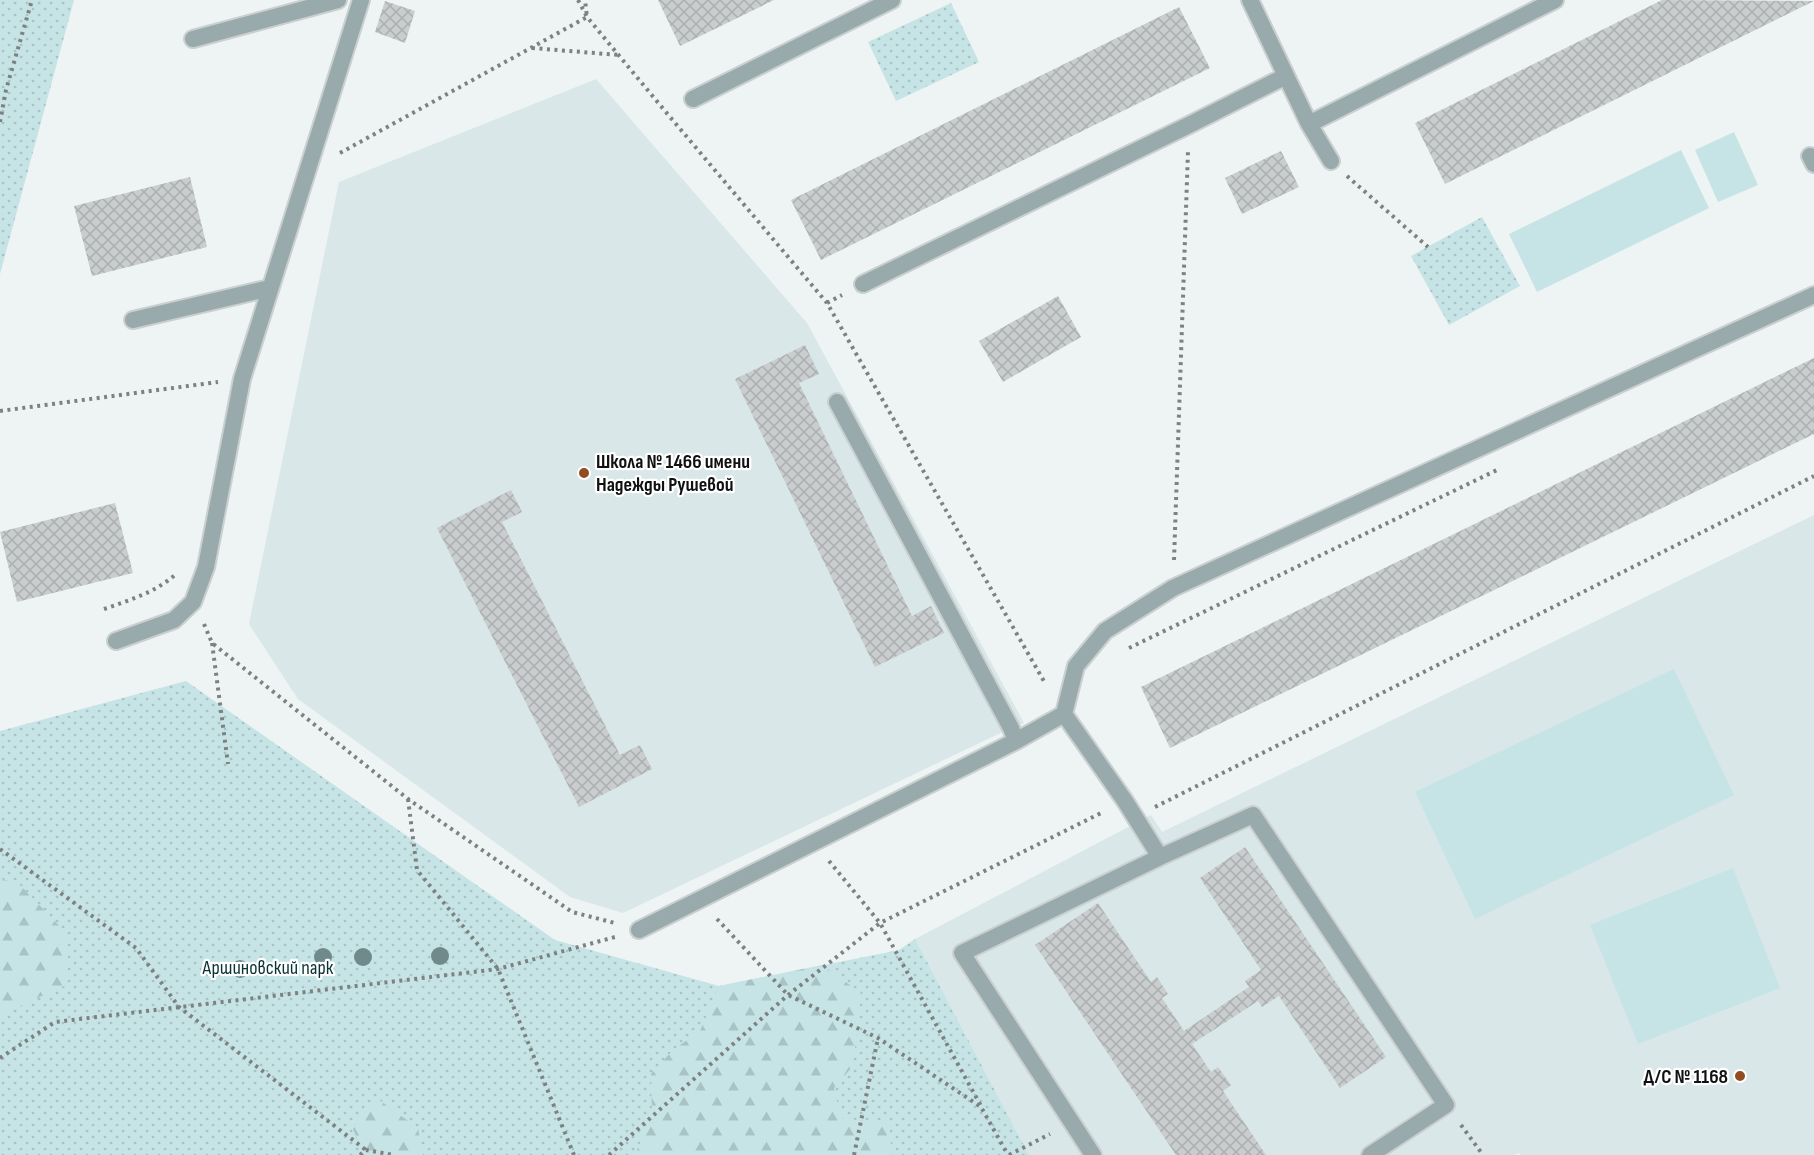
<svg xmlns="http://www.w3.org/2000/svg" width="1814" height="1155" viewBox="0 0 1814 1155" font-family="'Sofia Sans Condensed',sans-serif">
<style>
.built{fill:#d9e7e8}
.grass{fill:url(#grass-dots)}
.forest{fill:url(#forest-firs)}
.garden{fill:#c6e4e6}
.building{fill:url(#building-cross-hatch)}
.lines{fill:none;stroke-linecap:round;stroke-linejoin:round}
.service-casing{stroke:#cacfcf;stroke-width:20}
.path{stroke:#7e8181;stroke-width:4;stroke-dasharray:3 4.5;stroke-linecap:butt}
.service{stroke:#98aaab;stroke-width:16}
.tree{fill:#70898a}
.poi-dot{fill:#914d21;stroke:#fff;stroke-width:2}
.labels{text-anchor:middle;stroke-width:4.5;stroke-linejoin:round;paint-order:stroke}
.poi-label{font-size:20px;font-weight:bold;fill:#101111;stroke:#fff;text-anchor:start}
.park-label{font-size:20px;fill:#093335;stroke:#fff}
</style>
<defs>
<pattern id="grass-dots" width="8" height="8" patternUnits="userSpaceOnUse" patternTransform="scale(1.5)"><rect width="8" height="8" fill="#c6e4e6"/><path d="M2 2h.1M6 6h.1" fill="none" stroke="#a9c3c4" stroke-width="1.8" stroke-linecap="round"/></pattern>
<pattern id="forest-firs" width="22" height="20" patternUnits="userSpaceOnUse" patternTransform="scale(1.5)"><rect width="22" height="20" fill="#c6e4e6"/><path d="M5 1l3.5 6h-7zM16 11l3.5 6h-7z" fill="#a9c3c4"/></pattern>
<pattern id="building-cross-hatch" width="8" height="8" patternUnits="userSpaceOnUse" patternTransform="scale(1.5)"><rect width="8" height="8" fill="#c9cdcd"/><path d="M0 0l8 8M0 8l8-8" fill="none" stroke="#acafaf"/></pattern>
</defs>
<rect width="100%" height="100%" fill="#eef3f3"/>
<path class="built" d="M596 79 807 323 1024 723 1011 728 623 913 570 897 298 699 249 624 339 182Z
M1814 515V1155H1520L1519 1153 1514 1155H1029L915 939 1151 815 1162 832Z"/>
<path class="grass" d="M0 0H74L0 274Z
M951 3 979 62 896 101 868 42Z
M1482 217 1520 286 1449 325 1411 256Z
M186 681 555 940 719 986 899 950 915 939 1029 1155H0V731Z"/>
<path class="forest" d="M0 878 20 885 67 934 68 964 66 985 0 1015Z
M822 965 861 993 853 1066 834 1088 841 1118 889 1124 892 1155H635L652 1114 651 1074 673 1050 700 1031 719 986Z
M375 1097 418 1128 423 1155H364L353 1129Z"/>
<path class="garden" d="M1734 132 1758 185 1718 202 1695 150Z
M1681 150 1709 208 1537 292 1509 234Z
M1674 669 1734 795 1475 919 1415 792Z
M1733 868 1780 988 1638 1044 1590 925Z"/>
<path class="building" d="M658 0H774L680 46Z
M1662 0 1814 1 1445 184 1415 123Z
M385 1 415 11 405 43 375 32Z
M1179 7 1210 68 821 260 791 200Z
M1281 151 1299 187 1242 214 1225 178Z
M190 177 207 247 92 276 74 206Z
M1058 296 1081 337 1003 382 979 341Z
M805 345 819 374 799 383 912 616 931 606 944 633 875 667 735 379Z
M1814 358V434L1170 748 1141 687Z
M511 490 522 512 502 522 620 755 640 745 652 769 579 807 437 528Z
M115 503 133 573 17 602 0 532Z
M1245 847 1386 1057 1340 1088 1279 996 1262 1007 1258 1001 1192 1044 1211 1072 1218 1067 1231 1085 1223 1091 1266 1155H1176L1035 945 1098 903 1151 982 1157 977 1168 994 1162 998 1184 1031 1249 987 1245 981 1261 970 1200 878Z"/>
<g class="lines">
<g class="service-casing">
<path id="service" d="M1250 0 1309 124 1331 161
M193 39 338 0
M693 99 892 0
M1309 124 1555 0
M1810 156 1814 164
M863 284 1189 125 1286 76
M133 320 270 288
M837 402 1011 728 1016 741
M116 641 174 620 193 602 206 567 242 379 361 0
M1064 714 1125 801 1160 857
M639 930 1016 741 1064 714 1076 666 1105 631 1173 588 1814 295
M1093 1155 962 953 1160 857 1253 815 1446 1105 1370 1155"/>
</g>
<path class="path" d="M578 0 587 17 665 111 827 303 1045 683
M532 48 619 55
M0 122 6 90 32 0
M340 153 587 17 585 0
M1347 176 1428 247
M827 303 842 295
M0 411 218 382
M1174 560 1188 151
M104 609C130 600 156 592 176 574
M204 624 212 643 408 799 572 912 615 923
M212 643 228 764
M1129 648 1497 470
M408 799 417 870 498 969 574 1155
M1155 807 1814 476
M0 849 136 948 179 1007 366 1150
M829 861 880 923 981 1106
M717 919 788 995 878 1038 981 1107 1008 1155
M0 1058 55 1022 498 969 615 937
M1461 1125 1483 1155
M360 1155 366 1150 394 1155
M609 1155 788 995 880 923 1103 812
M854 1155 878 1038
M1009 1155 1050 1134"/>
<use href="#service" class="service"/>
</g>
<g class="tree">
<circle cx="440" cy="956" r="9"/>
<circle cx="323" cy="957" r="9"/>
<circle cx="363" cy="957" r="9"/>
<circle cx="240" cy="969" r="9"/>
</g>
<g class="poi-dot">
<circle cx="584" cy="473" r="6"/>
<circle cx="1740" cy="1076" r="6"/>
</g>
<g class="labels">
<g class="poi-label">
<text x="596" y="468">Школа № 1466 имени<tspan x="596" dy="23">Надежды Рушевой</tspan></text>
<text x="1728" y="1083" text-anchor="end">Д/C № 1168</text>
</g>
<g class="park-label">
<text x="268" y="974">Аршиновский парк</text>
</g>
</g>
</svg>
